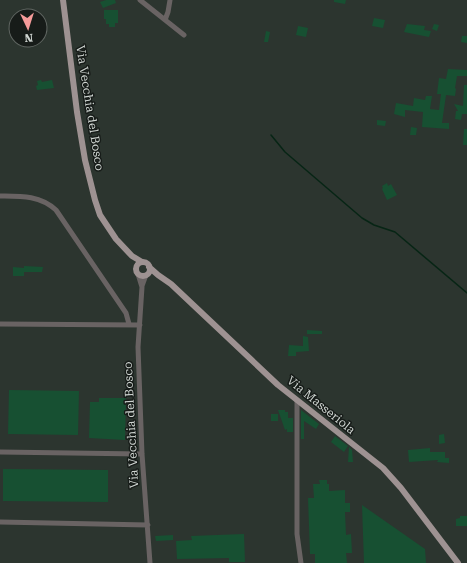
<svg xmlns="http://www.w3.org/2000/svg" width="467" height="563" viewBox="0 0 467 563" font-family="'Roboto Serif',serif">
<style>
.lines{fill:none;stroke-linecap:round;stroke-linejoin:round}
.stream{stroke:#072515;stroke-width:1.5}
.building{fill:#175032}
.minor{stroke:#696363;stroke-width:5}
.major{stroke:#9e9292;stroke-width:6}
.labels{text-anchor:middle;stroke-width:3;stroke-linejoin:round;paint-order:stroke}
.street-label{font-size:12px;fill:#ced4d0;stroke:#171c19}
</style>
<rect width="100%" height="100%" fill="#2c352f"/>
<g class="lines">
<path class="stream" d="M271 135 285 152 362 218 374 225 395 232 467 293"/>
</g>
<path class="building" d="M106 0H115L116 3 103 8 100 2Z
M334 0H346L345 4 334 2Z
M104 10H118V23H115V27H109V24H106V19H104Z
M374 18 385 20 383 28 372 26Z
M407 24 425 26 424 30 431 31 429 37 404 32Z
M434 24 439 25 437 31 432 29Z
M298 26 308 28 306 37 296 35Z
M266 31 270 32 268 42H264Z
M462 36H467V43L461 42Z
M448 69 467 70V76H457L455 88 456 89 455 96 446 95 442 123H449V129L422 127 423 112 405 110V117L394 114 396 103 413 106 414 98 425 100 426 96H432L430 109 439 110 441 94H437L439 78 446 79Z
M41 80 42 82 52 80 54 88 37 90 36 86 38 85 37 81Z
M464 85H467V114H462L461 120 455 119 456 111H458L454 104 463 106Z
M377 120 386 121 385 126 377 125Z
M411 127 417 128 416 135H410Z
M464 129H467V145H463Z
M387 183 388 186 391 184 397 195 387 200 382 189 383 188 382 186Z
M24 266 43 267 42 272H24V276H13V267L24 268Z
M307 330 322 331V334H307Z
M303 336 308 337 309 351 296 352V356H288L289 345 303 346Z
M9 390 79 391 78 435 8 434Z
M99 398H126L125 440 89 438 90 402H99Z
M278 410H285V412H288V418H293V432H287V429L285 430Z
M301 410 319 424 316 429 304 421V439H301Z
M271 414H278V421H271Z
M444 434 445 443 439 444V435Z
M335 436 348 446 344 452 331 442Z
M349 447 352 450 353 462H348Z
M430 448V452H445V458H449V463L437 462 438 460 409 462 408 450Z
M3 469 108 470V502L3 501Z
M319 480H327V484H329V491L345 490V503H350V512H345L346 535 351 534 352 553H346L347 563H315V554H310L308 498H314L313 484H320Z
M362 505 425 549 426 563H364Z
M460 516H467V526H456V519L460 518Z
M244 534 245 562H229V558L177 559 176 541 192 540 191 536Z
M173 535V540L156 541 155 536Z"/>
<g class="lines">
<path class="minor" d="M140 0 184 35
M165 20 168 12 170 0
M0 196C20 196 40 195 56 210L126 313 129 324
M138 274 142 287 138 347 142 454 150 563
M142 286 146 275
M0 324 140 325
M297 401V534L301 563
M0 452 142 454
M0 522 148 525"/>
<path class="major" d="M63 0 77 112 85 160 95 200 100 215 116 239 132 256 142 262
M136 269a7 7 0 1 1 14 0a7 7 0 1 1-14 0Z
M149 267 158 275 171 284 278 385 383 468 401 488 458 563"/>
</g>
<g class="labels">
<g class="street-label">
<text transform="translate(90 108) rotate(81)" y="4">Via Vecchia del Bosco</text>
<text transform="translate(321 405) rotate(39)" y="4">Via Masseriola</text>
<text transform="translate(131 425) rotate(-93)" y="4">Via Vecchia del Bosco</text>
</g>
</g>
<g transform="translate(28 28) rotate(176)"><circle r="19" fill="#171c19" stroke="#606662"/>
<path d="M0-3L7 15L0 10L-7 15Z" fill="#f59b9a"/>
<text y="-6" font-size="11" font-weight="bold" text-anchor="middle" fill="#ced4d0">N</text>
</g>
</svg>
